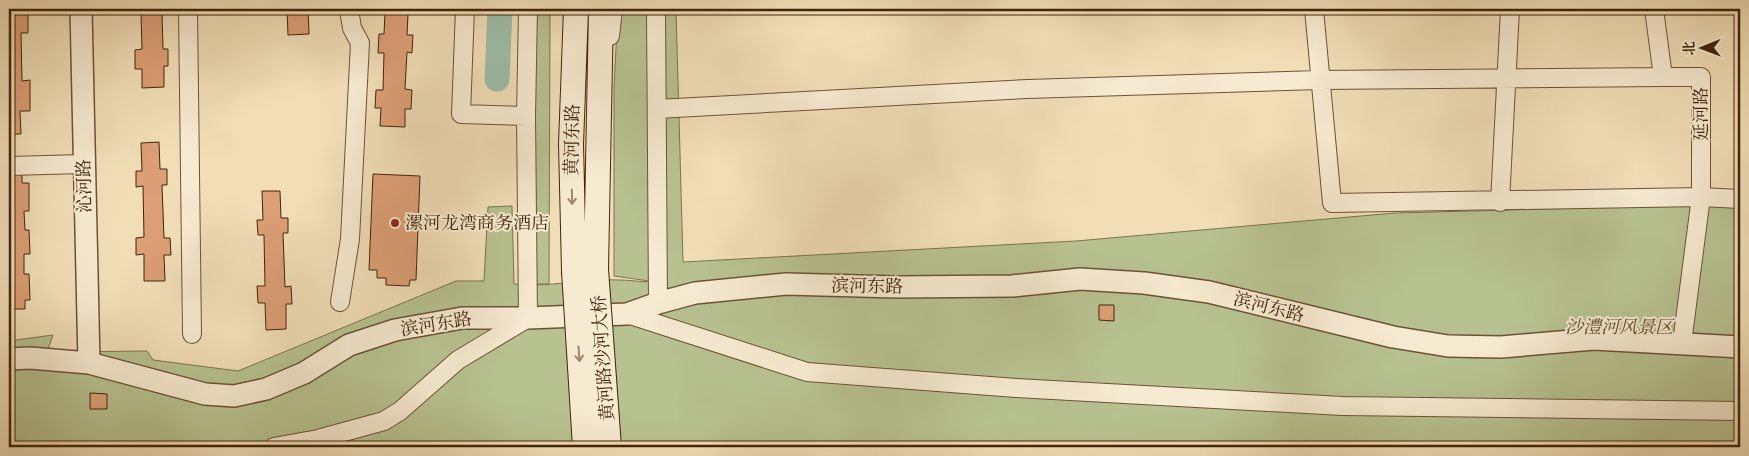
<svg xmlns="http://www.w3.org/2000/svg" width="1749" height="456" viewBox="0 0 1749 456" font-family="Vollkorn,'Noto Serif SC',serif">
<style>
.green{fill:#b7c290;stroke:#7c734e}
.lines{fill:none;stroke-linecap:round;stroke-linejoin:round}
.river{stroke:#9cbda9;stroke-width:25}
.building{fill:#dd9f75;stroke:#42240b}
.minor-casing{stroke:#6e5236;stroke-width:20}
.tertiary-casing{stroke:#6e5236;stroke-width:24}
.secondary-casing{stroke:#42240b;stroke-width:26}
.minor{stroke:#f6ead0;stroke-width:18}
.tertiary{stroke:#f6ead0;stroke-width:21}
.secondary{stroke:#f6ead0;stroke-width:24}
.secondary-bridge-casing{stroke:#42240b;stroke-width:26;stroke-linecap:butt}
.secondary-bridge{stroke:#f6ead0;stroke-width:24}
.oneway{stroke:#9c876e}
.poi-dot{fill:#8f2418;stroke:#f6ead0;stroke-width:2}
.labels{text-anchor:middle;stroke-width:4;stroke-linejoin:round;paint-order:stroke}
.street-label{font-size:18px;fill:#42240b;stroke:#f6ead0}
.poi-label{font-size:18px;fill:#42240b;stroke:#f6ead0;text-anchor:start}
.park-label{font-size:18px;font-style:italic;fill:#5f4c2c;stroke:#f6ead0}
</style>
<rect width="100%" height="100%" fill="#f1deb7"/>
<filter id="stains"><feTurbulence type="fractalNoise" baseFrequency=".004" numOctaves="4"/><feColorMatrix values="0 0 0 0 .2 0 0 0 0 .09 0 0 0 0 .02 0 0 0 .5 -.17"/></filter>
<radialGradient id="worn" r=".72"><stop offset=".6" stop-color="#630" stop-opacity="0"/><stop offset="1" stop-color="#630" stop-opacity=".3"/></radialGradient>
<path class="green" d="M537 9H550L549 284H535L534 145Z
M618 9H648L649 281 614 276V87Z
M660 9H676L683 262 1076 241 1395 213 1700 205 1740 207V447H9V341L53 335 47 352 147 351 153 360 238 371 456 281H484L488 207 512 206 514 284C550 288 584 278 620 280 635 280 647 284 662 280Z"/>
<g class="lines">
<path class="river" d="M497 79 500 9"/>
</g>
<path class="building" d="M9 9H28V33H21L22 81 30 80V111H20L21 134H9Z
M134 9H166V11H162L163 49H168V66H164V87L142 88V69H135V50L142 49 141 14H134Z
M287 9H308L309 34 288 35Z
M385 13 408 14 407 35H413L412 53 407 52 405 89 412 90 411 109H405V127L380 126 381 108H375L376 90H383L384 53H378L379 34H384Z
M159 142 160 169H167V185H162L164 238H170L171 255H164L165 281H144V254L136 255V238L144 237 143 186 136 187V171H142L141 143Z
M9 170H22V183H29V211H24L25 230H29L30 254H24V274H29L30 300H25V309H9Z
M373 174 420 176 416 280H410L409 286 386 285V278H377V270H369Z
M262 191H280L281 218H288V233H283L285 287 291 286 292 304H286V329L266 330 265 303H258L257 286H265L264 235H258L257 220H263Z
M1099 305H1114V321L1099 320Z
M90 393 107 394V409H90Z"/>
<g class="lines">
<g class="minor-casing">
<path id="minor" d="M188 9 192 334
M465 9 461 114 526 116
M656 9 658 303
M1314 9 1332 203 1701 197 1740 199
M1654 9 1663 77H1701V197L1682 343
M610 36 613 9
M657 109 1027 89 1319 80 1663 77
M9 166 83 164
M1500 202 1510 9
M340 302 350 239 360 43 352 28 349 9
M627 314 807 372 1016 388 1342 406 1740 411
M274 447 318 439 384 421 400 411 458 360 528 318 526 116 528 9"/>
</g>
<g class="tertiary-casing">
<path id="tertiary" d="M81 9 89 363
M9 359 30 358 89 363 205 394 234 396 266 389 304 373 349 345 395 330 462 318H528L627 314 658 303 695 293 786 284 897 287 1012 286 1080 279 1144 283 1209 292 1393 337 1448 346 1501 347 1594 339 1740 347"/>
</g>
<g class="secondary-casing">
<path id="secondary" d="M596 269 601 9
M574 271 571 144 576 9"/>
</g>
<use href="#minor" class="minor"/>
<use href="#tertiary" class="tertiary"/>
<use href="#secondary" class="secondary"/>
<g class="secondary-bridge-casing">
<path id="secondary-bridge" d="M596 269 609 447
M574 271 585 447"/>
</g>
<use href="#secondary-bridge" class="secondary-bridge"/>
</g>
<defs><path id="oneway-shaft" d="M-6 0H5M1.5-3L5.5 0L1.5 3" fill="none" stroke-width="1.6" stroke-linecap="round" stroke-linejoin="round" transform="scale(1.25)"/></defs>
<g class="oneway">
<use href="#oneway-shaft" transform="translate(572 197) rotate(89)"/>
<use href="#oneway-shaft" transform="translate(579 354) rotate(86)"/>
</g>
<circle class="poi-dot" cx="395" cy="223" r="5"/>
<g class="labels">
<g class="street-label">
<text transform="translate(1701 114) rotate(-90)" y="6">延河路</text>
<text transform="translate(572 140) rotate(-89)" y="6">黄河东路</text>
<text transform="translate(84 186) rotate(-91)" y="6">沁河路</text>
<text transform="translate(867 286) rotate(1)" y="6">滨河东路</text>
<text transform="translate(1269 307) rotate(14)" y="6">滨河东路</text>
<text transform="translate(436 324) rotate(-9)" y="6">滨河东路</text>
<text transform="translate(603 358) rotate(-94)" y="6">黄河路沙河大桥</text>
</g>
<g class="poi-label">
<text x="405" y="229">漯河龙湾商务酒店</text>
</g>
<g class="park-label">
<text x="1619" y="333">沙澧河风景区</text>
</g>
</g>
<rect width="1749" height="456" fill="none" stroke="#f1deb7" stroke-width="30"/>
<rect x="10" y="10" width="1729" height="436" fill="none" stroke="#42240b" stroke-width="2.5"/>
<rect x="15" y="15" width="1719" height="426" fill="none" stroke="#42240b"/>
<g transform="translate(1702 48) rotate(269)" stroke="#f6ead0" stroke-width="4" paint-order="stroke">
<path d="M0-4L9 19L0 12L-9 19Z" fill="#42240b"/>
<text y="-8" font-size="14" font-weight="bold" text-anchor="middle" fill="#42240b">北</text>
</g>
<rect width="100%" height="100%" filter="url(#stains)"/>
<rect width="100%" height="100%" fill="url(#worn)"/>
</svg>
